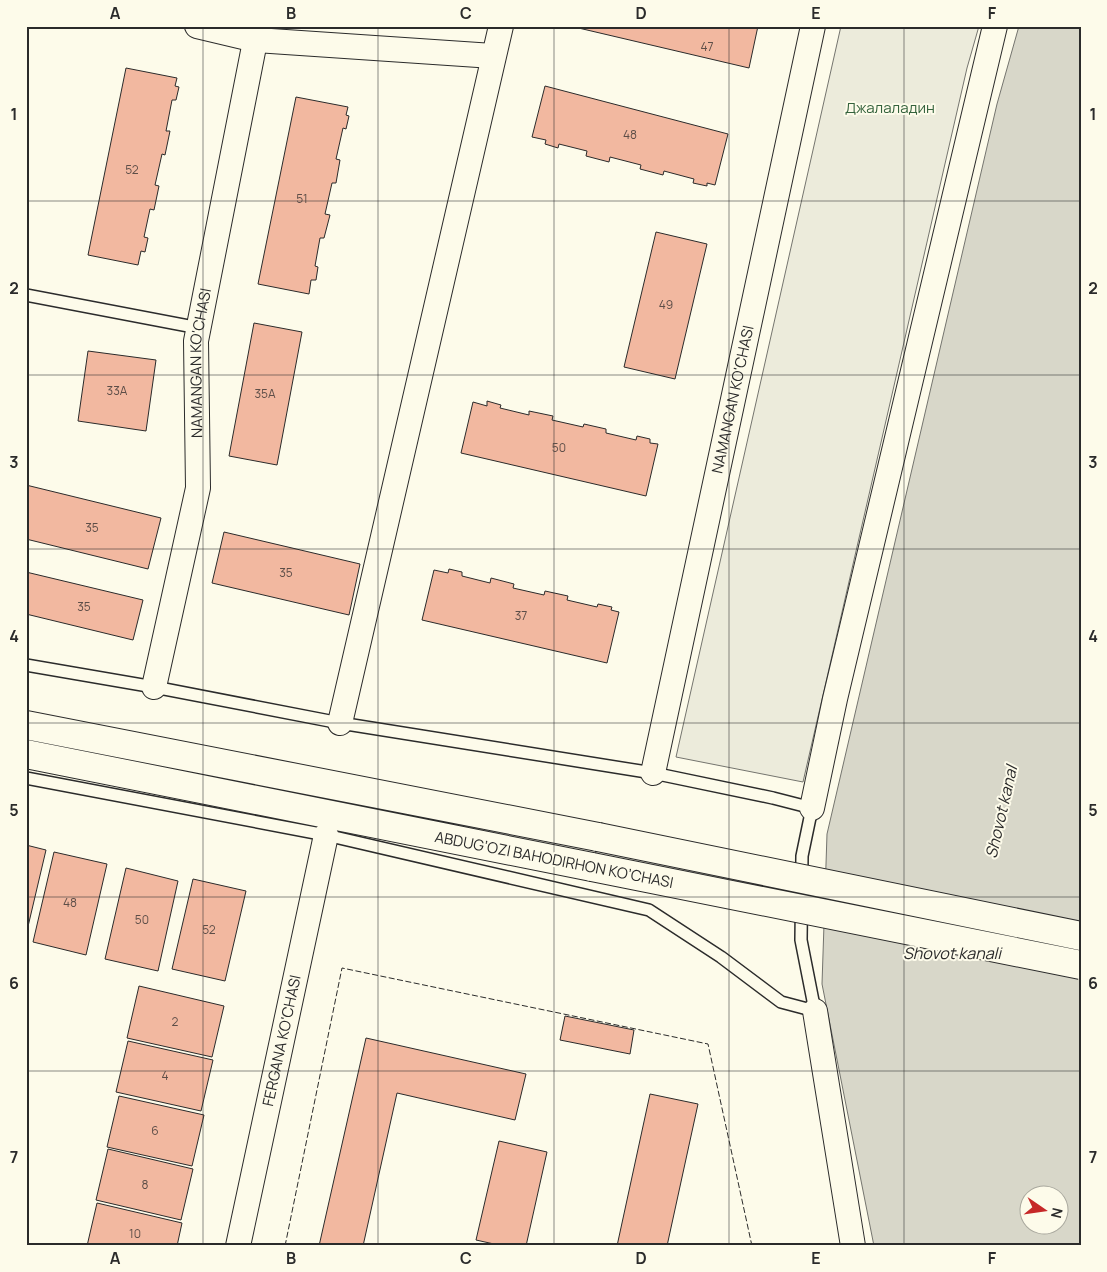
<svg xmlns="http://www.w3.org/2000/svg" width="1107" height="1272" viewBox="0 0 1107 1272" font-family="Manrope,sans-serif">
<style>
.green{fill:#ecebdb;stroke:#74746e}
.water{fill:#d8d7c9;stroke:#74746e;fill-rule:evenodd}
.building{fill:#f2b8a0;stroke:#2b2b2b}
.lines{fill:none;stroke-linecap:round;stroke-linejoin:round}
.lane-casing{stroke:#2b2b2b;stroke-width:14}
.street-casing{stroke:#2b2b2b;stroke-width:26}
.secondary-casing{stroke:#2b2b2b;stroke-width:30}
.lane{stroke:#fdfbea;stroke-width:11}
.street{stroke:#fdfbea;stroke-width:24}
.secondary{stroke:#fdfbea;stroke-width:28}
.secondary-bridge-casing{stroke:#2b2b2b;stroke-width:30;stroke-linecap:butt}
.secondary-bridge{stroke:#fdfbea;stroke-width:28}
.fence{stroke:#2b2b2b;stroke-width:1;stroke-dasharray:6 2.5;stroke-linecap:butt}
.grid{fill:none;stroke:#2b2b2b;stroke-width:1;stroke-opacity:0.55}
.labels{text-anchor:middle;stroke-width:4;stroke-linejoin:round;paint-order:stroke}
.number-label{font-size:12px;fill:#5d4e48}
.park-label{font-size:15px;fill:#34623c;stroke:#fdfbea}
.street-label{font-size:15px;fill:#2b2b2b;stroke:#fdfbea}
.water-label{font-size:16px;font-style:italic;fill:#2b2b2b;stroke:#fdfbea}
.neatline{fill:none;stroke:#2b2b2b;stroke-width:2}
.grid-label{font-size:16px;text-anchor:middle;font-weight:bold;fill:#2b2b2b}
</style>
<rect width="100%" height="100%" fill="#fdfbea"/>
<path class="green" d="M841 26H979L967 68 803 782 676 757Z"/>
<path class="water" d="M1019 26H1081V1246H874L822 984 827 834 997 104ZM1030 1194H1060V1224H1030Z"/>
<path class="building" d="M570 26H758L749 68Z
M126 68 177 78 175 86 179 87 176 100H172L166 131H170L165 155 162 154 155 185 159 186 154 210 150 209 144 237 148 238 145 252 141 251 138 265 88 255Z
M545 86 728 134 715 185 707 183V186L693 183 694 179 664 171 663 175 640 169 641 165 610 157 609 162 586 156 587 151 559 144 558 148 545 144 546 140 532 137Z
M296 97 348 107 346 115 349 116 346 129 343 128 336 159 340 160 336 183H332L325 214 330 215 324 238H320L315 266 318 267 316 280H311L309 294 258 284Z
M656 232 707 244 675 379 624 367Z
M254 323 302 332 277 465 229 456Z
M88 351 156 360 146 431 78 421Z
M487 401 501 405 500 408 529 415V411L553 416 552 420 583 427 584 424 606 429V433L636 440 637 436 650 439V443L658 444 646 496 461 453 473 402 487 406Z
M26 485 161 518 148 569 26 539Z
M224 532 360 564 349 615 212 583Z
M449 569 462 572V576L490 583 491 578 514 584 513 588 544 595 545 591 568 596 567 600 597 607 598 604 612 607 611 610 619 612 607 663 422 620 434 570 448 573Z
M26 572 143 600 133 640 26 614Z
M26 845 46 850 26 935Z
M54 852 107 864 86 955 33 942Z
M126 868 178 881 158 971 105 959Z
M193 879 246 891 225 981 172 969Z
M139 986 224 1006 212 1057 127 1038Z
M565 1016 634 1030 630 1054 560 1040Z
M366 1038 526 1074 515 1120 397 1093 363 1246H319Z
M128 1041 213 1060 201 1111 116 1092Z
M650 1094 698 1104 667 1246H617Z
M119 1096 204 1115 192 1166 107 1147Z
M499 1141 547 1152 526 1246H503L476 1240Z
M108 1149 193 1169 181 1220 96 1200Z
M97 1203 182 1223 177 1246H87Z"/>
<g class="lines">
<g class="lane-casing">
<path id="lane" d="M26 295 199 328
M26 665 154 687 340 723 653 773 773 798 812 808 802 856 801 940 815 1011 781 1002 721 957 649 910 326 835 26 778"/>
</g>
<g class="street-casing">
<g id="street">
<path d="M197 26 256 40 493 56"/>
<path id="s1" d="M154 687 198 488 196 341 258 26"/>
<path d="M340 723 501 26"/>
<path id="s2" d="M653 773 813 26"/>
<path d="M812 808 835 699 995 26"/>
<path d="M815 1011 853 1246"/>
<path id="s3" d="M238 1246 326 835"/>
</g>
</g>
<g class="secondary-casing">
<path id="secondary" d="M26 725 598 837
M26 754 592 867"/>
</g>
<use href="#lane" class="lane"/>
<use href="#street" class="street"/>
<use href="#secondary" class="secondary"/>
<g class="secondary-bridge-casing">
<path id="secondary-bridge" d="M598 837 1081 936
M592 867 1081 965"/>
</g>
<use href="#secondary-bridge" class="secondary-bridge"/>
<path class="fence" d="M285 1246 342 968 708 1044 752 1246"/>
</g>
<path class="grid" d="M203 26V1246M378 26V1246M554 26V1246M729 26V1246M904 26V1246M26 201H1081M26 375H1081M26 549H1081M26 723H1081M26 897H1081M26 1071H1081"/>
<g class="labels">
<g class="number-label">
<text x="707" y="51">47</text>
<text x="630" y="139">48</text>
<text x="132" y="174">52</text>
<text x="302" y="203">51</text>
<text x="666" y="309">49</text>
<text x="117" y="395">33A</text>
<text x="265" y="398">35A</text>
<text x="559" y="452">50</text>
<text x="92" y="532">35</text>
<text x="286" y="577">35</text>
<text x="84" y="611">35</text>
<text x="521" y="620">37</text>
<text x="70" y="907">48</text>
<text x="142" y="924">50</text>
<text x="209" y="934">52</text>
<text x="175" y="1026">2</text>
<text x="165" y="1080">4</text>
<text x="155" y="1135">6</text>
<text x="145" y="1189">8</text>
<text x="135" y="1238">10</text>
</g>
<g class="park-label">
<text x="890" y="113">Джалаладин</text>
</g>
<g class="street-label">
<text dy="5" stroke="none"><textPath href="#s1" startOffset="329">NAMANGAN KO'CHASI</textPath></text>
<text dy="5" stroke="none"><textPath href="#s2" startOffset="382">NAMANGAN KO'CHASI</textPath></text>
<text transform="translate(554 860) rotate(11)" y="5">ABDUG’OZI BAHODIRHON KO’CHASI</text>
<text dy="5" stroke="none"><textPath href="#s3" startOffset="210">FERGANA KO'CHASI</textPath></text>
</g>
<g class="water-label">
<text transform="translate(1001 812) rotate(-77)" y="6">Shovot kanal</text>
<text x="952" y="959">Shovot kanali</text>
</g>
</g>
<rect width="1107" height="1272" fill="none" stroke="#fdfbea" stroke-width="55"/>
<g transform="translate(1044 1210) rotate(103)"><circle r="24" fill="#fdfbea" stroke="#a9a89e"/>
<path d="M0-4L9 19L0 12L-9 19Z" fill="#c62828"/>
<text y="-8" font-size="14" font-weight="bold" text-anchor="middle" fill="#2b2b2b">N</text>
</g>
<rect x="28" y="28" width="1052" height="1216" class="neatline"/>
<g class="grid-label">
<text x="115" y="19">A</text>
<text x="291" y="19">B</text>
<text x="466" y="19">C</text>
<text x="641" y="19">D</text>
<text x="816" y="19">E</text>
<text x="992" y="19">F</text>
<text x="14" y="120">1</text>
<text x="1093" y="120">1</text>
<text x="14" y="294">2</text>
<text x="1093" y="294">2</text>
<text x="14" y="468">3</text>
<text x="1093" y="468">3</text>
<text x="14" y="642">4</text>
<text x="1093" y="642">4</text>
<text x="14" y="816">5</text>
<text x="1093" y="816">5</text>
<text x="14" y="989">6</text>
<text x="1093" y="989">6</text>
<text x="14" y="1163">7</text>
<text x="1093" y="1163">7</text>
<text x="115" y="1264">A</text>
<text x="291" y="1264">B</text>
<text x="466" y="1264">C</text>
<text x="641" y="1264">D</text>
<text x="816" y="1264">E</text>
<text x="992" y="1264">F</text>
</g>
</svg>
